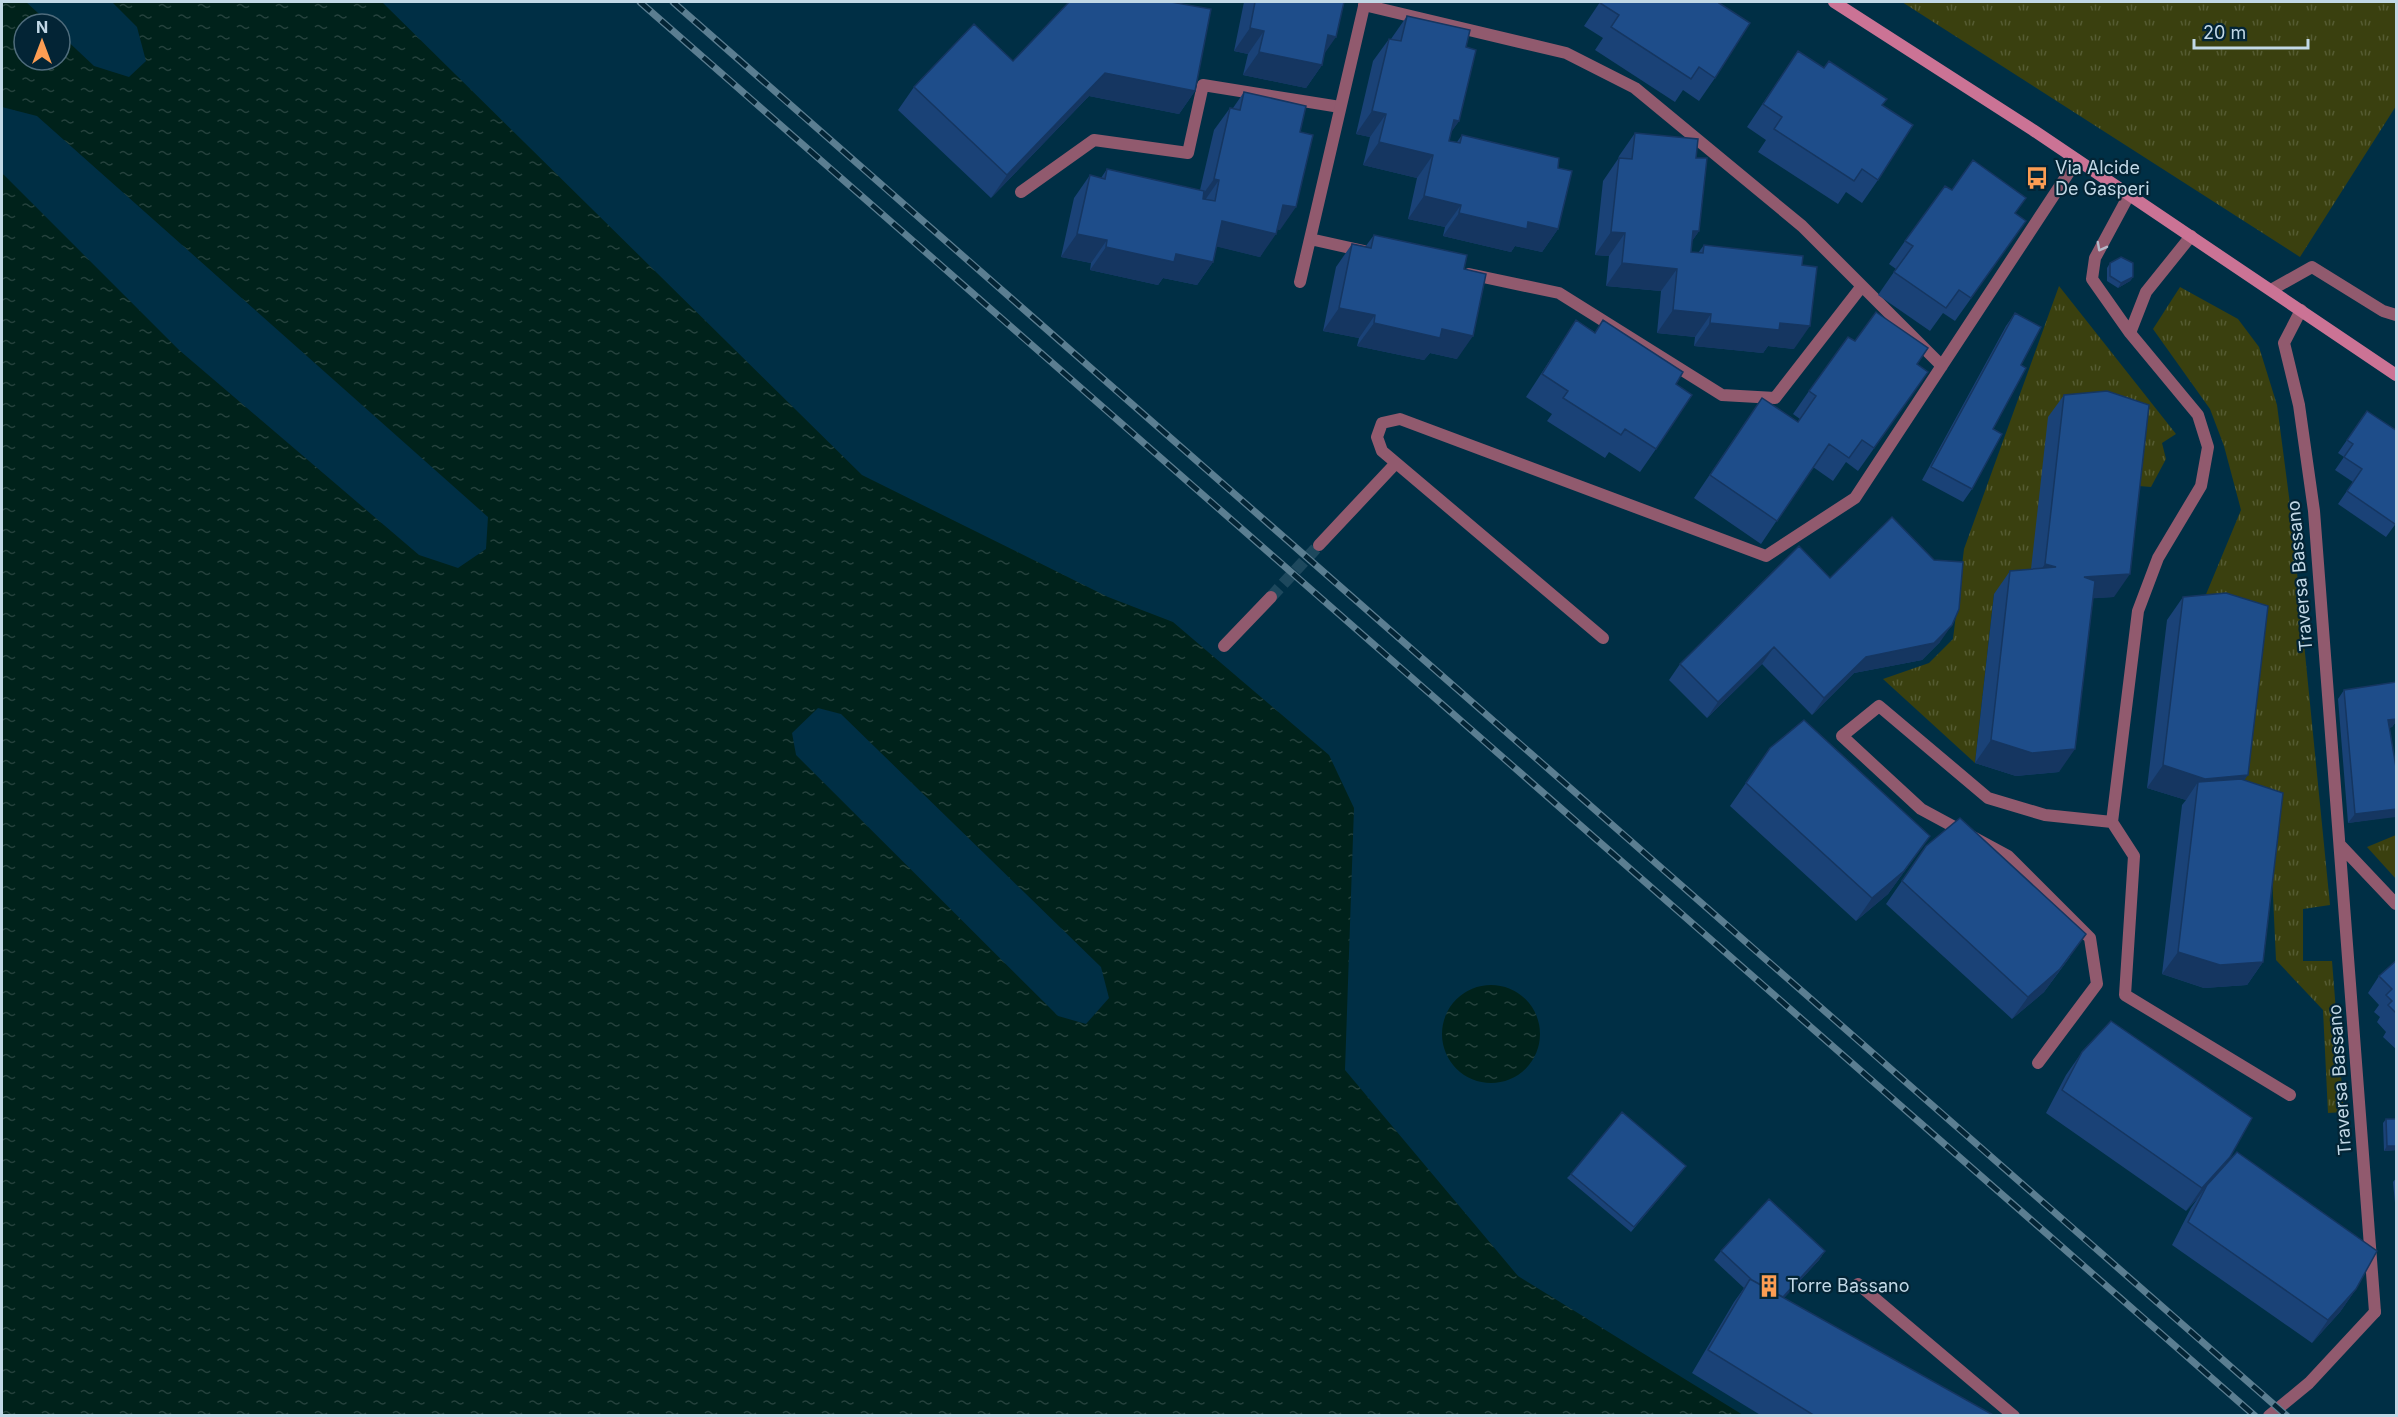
<svg xmlns="http://www.w3.org/2000/svg" width="2398" height="1417" viewBox="0 0 2398 1417" font-family="Inter,sans-serif">
<style>
.grass{fill:url(#grass-tufts)}
.water{fill:url(#water-ripples);fill-rule:evenodd}
.pier{fill:#002f45}
.lines{fill:none;stroke-linecap:round;stroke-linejoin:round}
.street-tunnel{stroke:#1d485d;stroke-width:12;stroke-dasharray:12 6;stroke-linecap:butt}
.lane{stroke:#915a6e;stroke-width:12}
.street{stroke:#915a6e;stroke-width:12}
.secondary{stroke:#cb7395;stroke-width:12}
.rail-casing{stroke:#5b7e91;stroke-width:7}
.rail{stroke:#032435;stroke-width:4.5;stroke-dasharray:14;stroke-linecap:butt}
.wall{fill:#1a4277}
.shaded-wall{fill:#153661}
.building{fill:#1e4d8a;stroke:#153661;stroke-width:1.5}
.oneway{stroke:#b6b8c8}
.labels{text-anchor:middle;stroke-width:4.5;stroke-linejoin:round;paint-order:stroke}
.poi-label{font-size:18px;fill:#c2d8e6;stroke:#032435;text-anchor:start}
.street-label{font-size:18px;fill:#c2d8e6;stroke:#032435}
</style>
<defs>
<pattern id="grass-tufts" width="24" height="20" patternUnits="userSpaceOnUse" patternTransform="scale(1.5)"><rect width="24" height="20" fill="#3a400f"/><path d="M3 7l-1-3M5 7V3M7 7l1-3M15 17l-1-3M17 17v-4M19 17l1-3" fill="none" stroke="#555b32"/></pattern>
<pattern id="water-ripples" width="26" height="14" patternUnits="userSpaceOnUse" patternTransform="scale(1.5)"><rect width="26" height="14" fill="#00221b"/><path d="M2 4q2-2 4 0t4 0M15 11q2-2 4 0t4 0" fill="none" stroke="#24413c"/></pattern>
</defs>
<rect width="100%" height="100%" fill="#002f45"/>
<path class="grass" d="M1902 2H2396V106L2300 257Z
M2059 286 2176 434 2162 443 2166 459 2151 487 2127 485 2029 587 1994 594 1975 763 1883 679 1929 663 1953 639 1964 549Z
M2180 287 2238 319 2259 347 2277 405 2291 512 2330 905 2303 909V961H2332L2344 1112 2328 1113 2323 1010 2276 960 2269 811 2237 799 2202 604 2241 510 2224 446 2210 409 2153 329Z
M2396 835V879L2367 847Z"/>
<path class="water" d="M2 2H382L862 475 1108 597 1173 622 1329 755 1354 808 1345 1070 1518 1276 1743 1415 2 1416ZM24 24H60V60H24Z
M1442 1034a49 49 0 1 1 98 0a49 49 0 1 1-98 0Z"/>
<path class="pier" d="M26 2H112L137 27 146 61 129 77 94 66 60 34V24H50Z
M2 107 37 116 488 517 486 549 458 568 419 555 179 350 2 173Z
M818 708 841 714 1101 967 1109 998 1086 1024 1058 1016 796 755 792 733Z"/>
<g class="lines">
<path class="street-tunnel" d="M1271 597 1319 545"/>
<path class="lane" d="M1021 192 1094 140 1188 153 1203 85 1340 107
M2129 195 2095 258 2092 279 2130 333 2146 292 2191 236
M2130 333 2198 415 2208 447 2201 486 2158 558 2138 611 2112 822 2134 856 2125 995 2290 1095
M2038 1063 2097 984 2090 938 2008 856 1921 809 1842 736 1879 706 1988 798 2045 815 2112 822
M1858 1284 2014 1416
M2269 1416 2309 1383 2375 1312"/>
<path class="street" d="M1364 5 1566 53 1635 88 1802 226 1942 366
M1310 239 1364 251
M1469 274 1559 293 1722 395 1775 398 1862 286
M1300 282 1365 2
M2271 290 2312 267 2383 311 2396 315
M2301 310 2284 343 2299 405 2314 511 2375 1312
M1319 545 1396 463
M1603 638 1382 451 1377 437 1382 423 1400 419 1766 556 1855 498 2077 160
M1224 646 1271 597
M2340 845 2396 904"/>
<path class="secondary" d="M1834 2 2033 130 2396 375"/>
<g class="rail-casing">
<path id="rail" d="M640 2 2255 1416
M673 2 2287 1416"/>
</g>
<use href="#rail" class="rail"/>
</g>
<path class="wall" d="M1244 2H1344L1324 54 1322 65 1306 88 1243 75 1248 54 1234 51Z
M1600 2H1720L1719 3 1715 78 1699 101 1683 90 1675 102 1595 50 1603 38 1584 26Z
M1407 16 1466 47 1459 121 1450 133 1449 141 1457 142 1462 135 1558 168V229L1542 252 1515 246 1511 252 1443 236 1445 227 1408 219 1417 178 1363 165 1370 137 1356 134 1373 61 1389 39H1391Z
M1798 51 1882 105 1878 180 1862 203 1846 192 1838 204 1758 152 1766 140 1747 127Z
M1013 61 1195 91 1179 114 1089 96 991 198 898 110 914 87Z
M1244 92 1280 230 1277 229 1260 257 1216 246 1213 262 1197 285 1163 278 1158 285 1090 270 1091 263 1061 257 1074 198 1090 175 1101 178 1107 169 1200 190 1214 130 1230 108H1233Z
M1635 133 1696 158 1699 231 1692 241 1691 252 1698 253 1704 245 1794 349 1768 346 1763 353 1694 346 1695 337 1657 333 1661 291 1606 286 1609 256 1595 255 1603 181 1618 159 1619 156Z
M1952 190 2015 213 2026 221 1955 321 1943 313 1930 331 1878 295 1896 269 1889 264 1905 241Z
M1374 235 1464 269 1457 359 1430 353 1424 360 1357 346 1359 338 1323 331 1336 267 1352 244 1365 247Z
M2110 263 2133 277 2130 281 2118 288 2107 281V268Z
M2015 313 2021 365 1993 429 1972 489 1963 502 1922 480 2006 326Z
M1576 320 1676 384 1656 449 1640 472 1609 452 1605 458 1547 421 1552 414 1526 397Z
M1855 341 1928 348 1917 364 1928 372 1858 471 1846 462 1833 481 1813 467 1761 544 1694 498 1746 421 1798 422 1800 419 1793 414 1809 391Z
M2064 395 2114 597 2093 598 2059 772 2016 776 1975 763 1994 594 2010 571 2031 569 2048 417Z
M2367 411 2397 522 2386 537 2338 504 2353 482 2335 470 2344 457 2338 453Z
M1830 578 1940 642 1922 660 1854 673 1812 715 1762 664 1707 718 1669 680 1680 664Z
M2183 597 2245 780 2263 962 2247 985 2204 988 2162 974 2182 805 2186 800 2147 788 2167 620Z
M2396 682 2397 720 2392 727 2389 728 2397 773V816L2348 823 2338 699 2344 690Z
M1770 748 1930 836 1888 894 1856 921 1730 806Z
M1926 846 2070 957 2044 992 2012 1019 1886 904Z
M2397 960V1050L2383 1037 2386 1032 2377 1022 2380 1017 2374 1012 2379 1005 2368 993 2379 976Z
M2082 1052 2230 1157 2221 1170 2356 1289 2340 1312 2312 1343 2172 1245 2191 1208 2198 1198 2186 1211 2046 1113 2066 1075Z
M2386 1119 2397 1150 2384 1151 2383 1123Z
M1683 1170 1631 1232 1567 1178 1571 1174Z
M2397 1177V1224L2393 1182Z
M1721 1251H1825L1819 1260 1784 1298 1995 1416H1762L1692 1373 1734 1302 1744 1288 1714 1260Z"/>
<path class="shaded-wall" d="M1250 28 1264 31 1248 54 1234 51Z
M1328 35 1336 37 1320 60Z
M1259 52 1322 65 1306 88 1243 75Z
M1105 73 1195 91 1179 114 1089 96 991 198 1007 175Z
M1372 111 1386 114 1370 137 1356 134Z
M1454 120 1459 121 1443 144Z
M1379 142 1433 155 1417 178 1363 165Z
M1214 179 1219 180 1203 203 1198 201Z
M1424 196 1461 205 1445 227 1408 219Z
M1283 205 1296 207 1280 230 1267 227Z
M1459 213 1528 222 1558 229 1542 252 1515 246 1511 252 1443 236Z
M1222 221 1276 234 1260 257 1206 244Z
M1693 231H1699L1683 254Z
M1611 232 1625 233 1609 256 1595 255Z
M1077 234 1107 240 1091 263 1061 257Z
M1106 247 1176 254 1213 262 1197 285 1163 278 1158 285 1090 270Z
M1622 263 1677 269 1661 291 1606 286Z
M2133 277 2130 281 2118 288 2121 283Z
M1339 308 1375 315 1359 338 1323 331Z
M1673 310 1711 314 1695 337 1657 333Z
M1374 323 1442 329 1473 336 1457 359 1430 353 1424 360 1357 346Z
M1710 323H1780L1810 326 1794 349 1768 346 1763 353 1694 346Z
M2045 564 2056 567 2029 587Z
M2130 574 2114 597 2068 600 2084 577Z
M1952 625 1940 642 1922 660 1854 673 1812 715 1824 698 1866 657Z
M1774 647 1762 664 1707 718 1718 702Z
M2397 719V720L2392 727 2382 729 2388 720Z
M1991 740 2075 749 2059 772 2016 776 1975 763Z
M2163 765 2248 775 2232 798 2198 782 2186 800 2147 788Z
M2397 809 2396 817 2348 823 2355 814Z
M1930 836 1888 894 1856 921 1872 898Z
M2086 934 2044 992 2012 1019 2028 997Z
M2178 952 2263 962 2247 985 2204 988 2162 974Z
M2387 1146H2397V1150L2384 1151Z
M2230 1157 2214 1180 2207 1185 2198 1198 2186 1211 2202 1188Z
M1825 1251 1819 1260 1771 1312 1777 1303Z
M2356 1289 2340 1312 2312 1343 2328 1320Z"/>
<path class="building" d="M1069 2H1171L1211 9 1195 91 1105 73 1007 175 914 87 974 24 1013 61Z
M1255 2H1344L1336 37 1328 35 1322 65 1259 52 1264 31 1250 28Z
M1601 2H1720L1719 3 1750 23 1715 78 1699 67 1691 79 1611 27 1619 15 1600 3Z
M1407 16 1470 30 1466 47 1476 50 1459 121 1454 120 1449 141 1460 143 1462 135 1559 158 1558 168 1572 171 1558 229 1528 222 1527 229 1459 213 1461 205 1424 196 1433 155 1379 142 1386 114 1372 111 1389 39 1401 41Z
M1798 51 1824 68 1829 61 1887 99 1882 105 1913 125 1878 180 1862 169 1854 181 1774 129 1782 117 1763 104Z
M1244 92 1306 106 1300 132 1313 135 1296 207 1283 205 1276 234 1222 221 1213 262 1176 254 1174 262 1106 247 1107 240 1077 234 1090 175 1105 179 1107 169 1204 191 1203 199 1215 201 1219 180 1214 179 1230 108 1240 110Z
M1635 133 1698 139 1696 158H1707L1699 231H1693L1691 252 1703 253 1704 245 1803 256 1802 265 1817 267 1810 326 1780 323 1779 330 1710 323 1711 314 1673 310 1677 269 1622 263 1625 233 1611 232 1619 158 1632 159Z
M1973 160 2026 198 2015 213 2026 221 1971 298 1959 290 1946 308 1894 272 1913 246 1905 241 1945 186 1952 190Z
M1374 235 1467 255 1464 269 1486 274 1473 336 1442 329 1440 338 1374 323 1375 315 1339 308 1352 244 1371 248Z
M2121 257 2133 263V277L2121 283 2110 276V263Z
M1876 312 1928 348 1917 364 1928 372 1874 448 1862 440 1849 458 1829 444 1777 521 1710 475 1762 398 1798 422 1816 396 1809 391 1848 337 1855 341Z
M2015 313 2041 327 2021 365 2026 368 1993 429 2002 434 1972 489 1931 467Z
M1576 320 1595 333 1603 320 1683 372 1676 384 1692 395 1656 449 1625 429 1621 435 1563 398 1568 391 1542 374Z
M2107 391 2149 405 2130 574 2084 577 2095 581 2075 749 2032 753 1991 740 2010 571 2056 567 2045 564 2064 395Z
M2367 411 2397 431V522L2395 524 2347 491 2362 469 2344 457 2353 444 2347 440Z
M1892 517 1934 560 1963 562 1959 609 1952 625 1934 643 1866 657 1824 698 1774 647 1718 702 1680 664 1799 546 1830 578Z
M2226 593 2268 606 2248 775 2205 779 2163 765 2183 597Z
M2396 682 2397 719 2388 720 2397 773V809L2355 814 2344 690Z
M1804 720 1930 836 1904 871 1872 898 1746 783 1770 748Z
M2241 779 2283 793 2263 962 2220 965 2178 952 2198 782Z
M1960 818 2086 934 2060 969 2028 997 1902 881 1926 846Z
M2397 960V1014L2388 1005 2392 1001 2386 995 2392 989 2379 976Z
M2111 1021 2252 1118 2230 1157 2202 1188 2062 1090 2082 1052Z
M1622 1112 1686 1166 1634 1227 1571 1174Z
M2386 1119H2397V1146H2387Z
M2237 1152 2377 1251 2356 1289 2328 1320 2188 1222 2207 1185Z
M1769 1199 1825 1251 1783 1297 1752 1280 1721 1251Z
M1750 1279 1995 1416H1815L1708 1350Z"/>
<defs><path id="oneway-chevron" d="M-2-3.5L2.5 0L-2 3.5" fill="none" stroke-width="1.6" stroke-linecap="round" stroke-linejoin="round" transform="scale(1.5)"/></defs>
<use class="oneway" href="#oneway-chevron" transform="translate(2101 247) rotate(118)"/>
<defs>
<g id="bus-bare" transform="scale(1.8)"><path d="M-5-6H5V4H4V6H2V4H-2V6H-4V4H-5ZM-3.5-4V0h7V-4ZM-3.5 1.2v1.5H-2V1.2ZM2 1.2v1.5H3.5V1.2Z" fill="#fc9d53" stroke="#032435" stroke-width="2.5" paint-order="stroke"/></g>
<g id="building-bare" transform="scale(1.8)"><path d="M-4-6H4V6H1V3H-1V6H-4ZM-2.5-4.3h1.7v1.8h-1.7ZM.8-4.3h1.7v1.8H.8ZM-2.5-1h1.7V.8h-1.7ZM.8-1h1.7V.8H.8Z" fill="#fc9d53" stroke="#032435" stroke-width="2.5" paint-order="stroke"/></g>
</defs>
<g fill-rule="evenodd">
<use href="#bus-bare" x="2037" y="178"/>
<use href="#building-bare" x="1769" y="1286"/>
</g>
<g class="labels">
<g class="poi-label">
<text x="2055" y="174">Via Alcide<tspan x="2055" dy="21">De Gasperi</tspan></text>
<text x="1787" y="1292">Torre Bassano</text>
</g>
<g class="street-label">
<text transform="translate(2300 576) rotate(-95)" y="6">Traversa Bassano</text>
<text transform="translate(2340 1080) rotate(-94)" y="6">Traversa Bassano</text>
</g>
</g>
<rect width="2398" height="1417" fill="none" stroke="#c2d8e6" stroke-width="6"/>
<g transform="translate(42 42)"><circle r="28" fill="#032435" stroke="#4f6c7c" stroke-width="1.5"/>
<path d="M0-4.5L10 22L0 15L-10 22Z" fill="#fc9d53"/>
<text y="-9" font-size="16" font-weight="bold" text-anchor="middle" fill="#c2d8e6">N</text>
</g>
<path d="M2194 39v9h114v-9" fill="none" stroke="#c2d8e6" stroke-width="3"/>
<text x="2203" y="39" font-size="18" fill="#c2d8e6" stroke="#032435" stroke-width="4.5" paint-order="stroke">20 m</text>
</svg>
